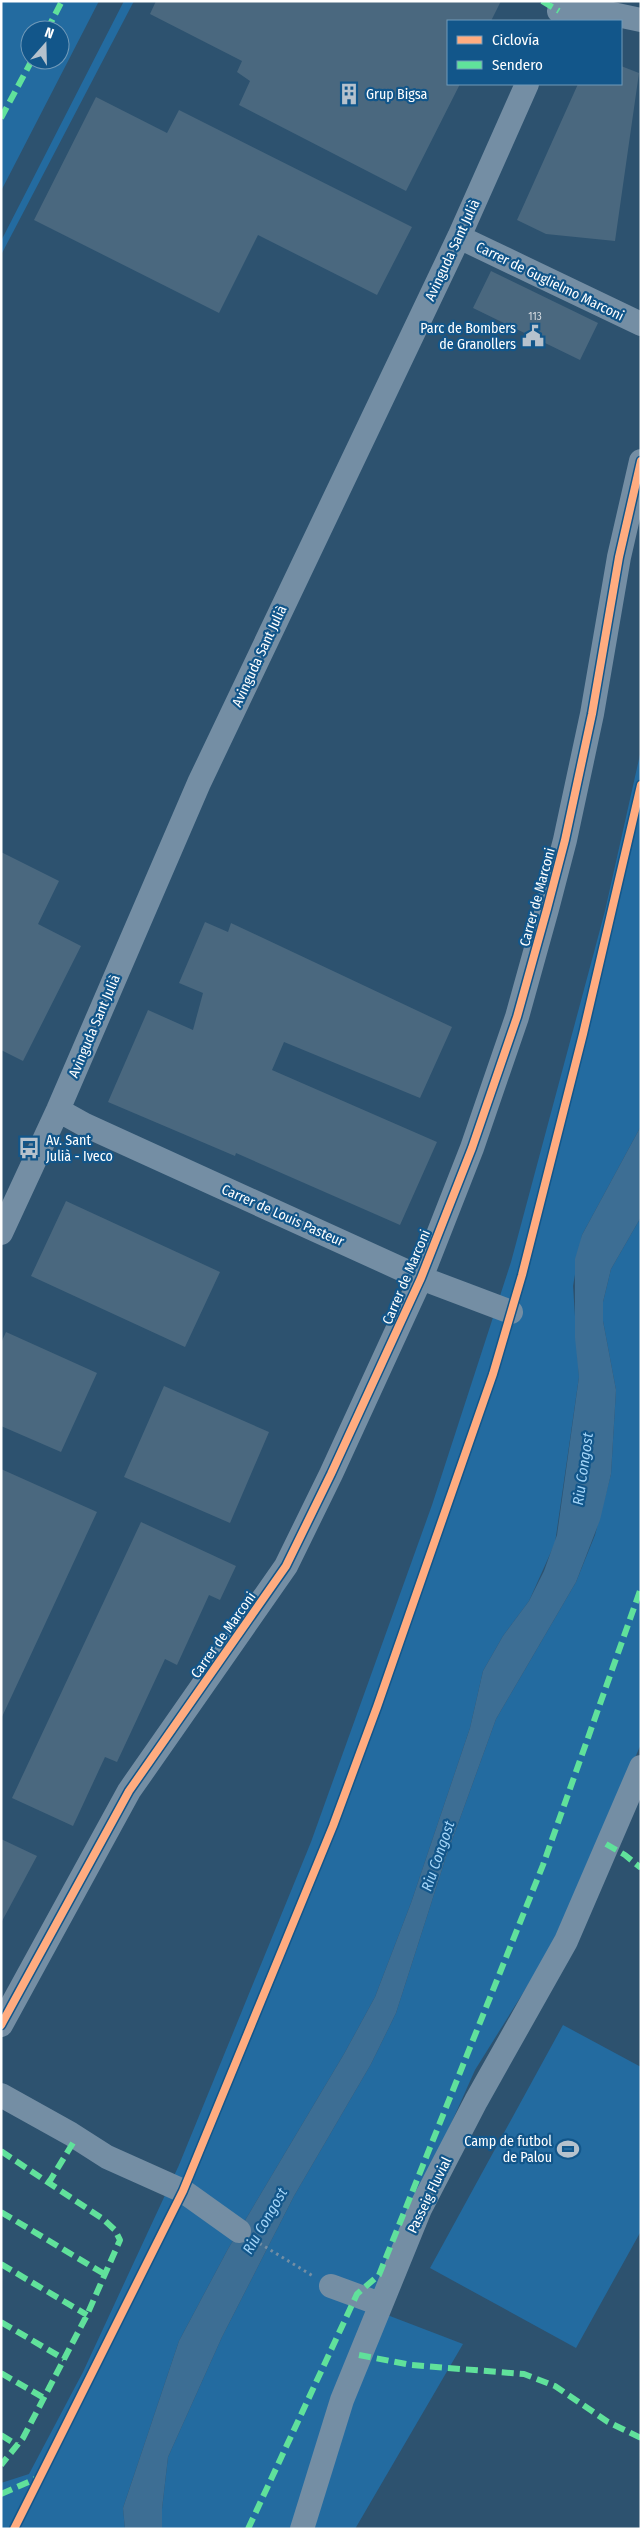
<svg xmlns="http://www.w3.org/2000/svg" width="642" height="2530" viewBox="0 0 642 2530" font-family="'Fira Sans Condensed',sans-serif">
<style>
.green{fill:#236ba0;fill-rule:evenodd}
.water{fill:#3d6e94}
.building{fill:#4a687f}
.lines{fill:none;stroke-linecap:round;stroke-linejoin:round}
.path{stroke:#748ea4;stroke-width:3;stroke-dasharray:2.5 4;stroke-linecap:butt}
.minor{stroke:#748ea4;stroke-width:24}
.quiet{stroke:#60e19b;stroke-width:6;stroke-dasharray:12 6;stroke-linecap:butt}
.cycleway-casing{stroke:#12568a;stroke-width:11}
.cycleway{stroke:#ffac80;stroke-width:8}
.labels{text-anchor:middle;stroke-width:4.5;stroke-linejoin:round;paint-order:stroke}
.number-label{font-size:11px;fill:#d2d9df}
.poi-label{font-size:14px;fill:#fff;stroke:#12568a;text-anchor:start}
.street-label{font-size:14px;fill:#fff;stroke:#12568a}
.water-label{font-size:15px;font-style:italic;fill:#a4d5f8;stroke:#12568a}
</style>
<rect width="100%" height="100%" fill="#2d526f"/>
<path class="green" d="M1 1H99L1 191ZM30 30H60V60H30Z
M124 1H134L1 255V241Z
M641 750V1126L582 1235 573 1286 579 1377 555 1543 529 1601 503 1636 483 1671 470 1728 411 1903 375 1997 344 2054 228 2249 179 2341 123 2508 125 2529H1V2483L29 2474 83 2372 179 2165 311 1842 432 1505 511 1262 605 911Z
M641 1217V1744L553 1945 475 2070 369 2308 463 2344 355 2529H162V2509L168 2457 222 2337 294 2196 371 2064 396 2013 446 1857 496 1719 576 1582 595 1535 611 1474 616 1390 603 1321V1302L611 1269Z
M563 2025 641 2067V2231L576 2348 430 2268Z"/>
<path class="water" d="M641 1126V1217L611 1269 603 1302V1321L616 1390 611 1474 600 1520 576 1582 496 1719 446 1857 396 2013 371 2064 294 2196 222 2337 168 2457 162 2509V2529H125L123 2508 179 2341 228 2249 344 2054 375 1997 411 1903 470 1728 483 1671 503 1636 529 1601 544 1571 557 1535 579 1377 575 1338V1259L582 1235Z"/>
<path class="building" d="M156 1H501L491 21H448V84H460L406 191 239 105 250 81 237 72 242 61 150 14Z
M621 66 639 73 615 241 546 234 517 220 578 84H621Z
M96 97 167 133 179 110 412 227 377 295 258 235 219 313 34 220Z
M491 271 598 323 580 360 473 308Z
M1 852 59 881 38 924 81 946 23 1061 1 1050Z
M205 922 228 932 231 923 452 1027 420 1098 284 1042 272 1070 437 1142 400 1225 236 1153 235 1156 108 1102 148 1010 193 1030 203 993 179 983Z
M66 1201 220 1272 185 1347 31 1276Z
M6 1332 97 1373 61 1452 1 1426V1343Z
M164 1386 269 1432 230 1523 124 1477Z
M1 1469 97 1512 1 1719Z
M141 1522 236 1566 220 1600 209 1595 177 1665 165 1659 117 1762 105 1757 73 1826 12 1798Z
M1 1839 37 1856 1 1923Z"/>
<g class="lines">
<path class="path" d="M254 2240 313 2276"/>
<path class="minor" d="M559 11 584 8 641 20
M459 237 641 324
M58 1110 85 1125 421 1278 511 1312
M1 1233 58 1110 199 783 459 237 527 84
M1 2025 129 1791 286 1566 331 1474 421 1278 472 1148 517 1017 547 909 565 840 592 714 619 557 641 461
M1 2095 71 2134 107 2157 183 2191 239 2231
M331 2286 380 2304
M302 2529 342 2400 420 2209 476 2101 566 1941 641 1767"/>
<path class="quiet" d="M542 1 559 11
M47 30 62 1
M1 118 32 60
M606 1844 625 1855 641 1868
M1 2151 103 2219 115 2230 120 2240 87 2315 23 2438 1 2465
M48 2184 76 2138
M1 2212 106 2275
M1 2264 87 2315
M1 2322 64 2359
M359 2355 411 2365 524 2374 555 2386 608 2422 641 2438
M1 2373 44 2398
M1 2435 17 2445
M1 2494 40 2477
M248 2529 357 2294 379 2275 543 1865 641 1588"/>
<g class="cycleway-casing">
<path id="cycleway" d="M1 2025 129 1791 286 1566 331 1474 421 1278 472 1148 517 1017 547 909 565 840 592 714 619 557 641 461
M14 2529 183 2191 333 1826 377 1707 493 1374 522 1275 583 1034 641 785"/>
</g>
<use href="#cycleway" class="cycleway"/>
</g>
<defs>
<g id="building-bare" transform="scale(1.725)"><path d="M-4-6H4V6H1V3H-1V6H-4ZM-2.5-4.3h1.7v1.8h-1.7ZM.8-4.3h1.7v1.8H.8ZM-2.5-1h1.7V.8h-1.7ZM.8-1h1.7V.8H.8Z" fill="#b6c2cd" stroke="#12568a" stroke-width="2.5" paint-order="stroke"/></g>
<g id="civic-bare" transform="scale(1.725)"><path d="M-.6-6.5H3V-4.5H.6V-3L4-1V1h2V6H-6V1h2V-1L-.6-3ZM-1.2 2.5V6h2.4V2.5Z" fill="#b6c2cd" stroke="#12568a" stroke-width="2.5" paint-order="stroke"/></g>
<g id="bus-bare" transform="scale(1.725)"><path d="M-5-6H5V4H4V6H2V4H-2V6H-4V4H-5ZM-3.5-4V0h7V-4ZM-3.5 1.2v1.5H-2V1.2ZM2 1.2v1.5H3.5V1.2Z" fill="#b6c2cd" stroke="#12568a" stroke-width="2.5" paint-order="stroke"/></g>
<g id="stadium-bare" transform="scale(1.725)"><path d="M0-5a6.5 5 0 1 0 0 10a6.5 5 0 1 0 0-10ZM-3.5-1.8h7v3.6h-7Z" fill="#b6c2cd" stroke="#12568a" stroke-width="2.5" paint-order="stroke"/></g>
</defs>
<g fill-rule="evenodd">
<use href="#building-bare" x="349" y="94"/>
<use href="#civic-bare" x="533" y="336"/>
<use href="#bus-bare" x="29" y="1148"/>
<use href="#stadium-bare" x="568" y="2149"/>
</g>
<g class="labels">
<g class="number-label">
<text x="535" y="320">113</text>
</g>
<g class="poi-label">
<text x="366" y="99">Grup Bigsa</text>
<text x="516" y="333" text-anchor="end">Parc de Bombers<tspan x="516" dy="16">de Granollers</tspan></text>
<text x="46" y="1145">Av. Sant<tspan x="46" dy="16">Julià - Iveco</tspan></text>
<text x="552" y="2146" text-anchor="end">Camp de futbol<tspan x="552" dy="16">de Palou</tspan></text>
</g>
<g class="street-label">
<text transform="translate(452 250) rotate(-65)" y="5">Avinguda Sant Julià</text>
<text transform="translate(550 281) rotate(26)" y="5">Carrer de Guglielmo Marconi</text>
<text transform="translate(259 656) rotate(-65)" y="5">Avinguda Sant Julià</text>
<text transform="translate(537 897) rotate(-75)" y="5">Carrer de Marconi</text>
<text transform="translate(94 1026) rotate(-67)" y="5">Avinguda Sant Julià</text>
<text transform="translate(283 1215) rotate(24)" y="5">Carrer de Louis Pasteur</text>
<text transform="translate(406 1277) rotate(-67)" y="5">Carrer de Marconi</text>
<text transform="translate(223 1635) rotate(-55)" y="5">Carrer de Marconi</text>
<text transform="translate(429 2195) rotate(-64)" y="5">Passeig Fluvial</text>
</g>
<g class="water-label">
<text transform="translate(583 1469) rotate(-82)" y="5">Riu Congost</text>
<text transform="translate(438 1856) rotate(-71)" y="5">Riu Congost</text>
<text transform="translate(265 2221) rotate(-60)" y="5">Riu Congost</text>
</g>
</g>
<rect width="642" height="2530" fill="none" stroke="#ffffff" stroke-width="5"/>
<rect x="447" y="20" width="175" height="65" fill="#12568a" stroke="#719ab9"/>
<rect x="457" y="36" width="25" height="8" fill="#ffac80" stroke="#719ab9"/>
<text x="492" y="45" font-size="15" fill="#ffffff">Ciclovía</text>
<rect x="457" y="61" width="25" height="8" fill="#60e19b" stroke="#719ab9"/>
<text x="492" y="70" font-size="15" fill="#ffffff">Sendero</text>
<g transform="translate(45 45) rotate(20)"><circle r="24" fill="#12568a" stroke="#719ab9"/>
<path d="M0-4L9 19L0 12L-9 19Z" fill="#b6c2cd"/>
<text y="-8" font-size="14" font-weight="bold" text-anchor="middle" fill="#ffffff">N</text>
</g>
</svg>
